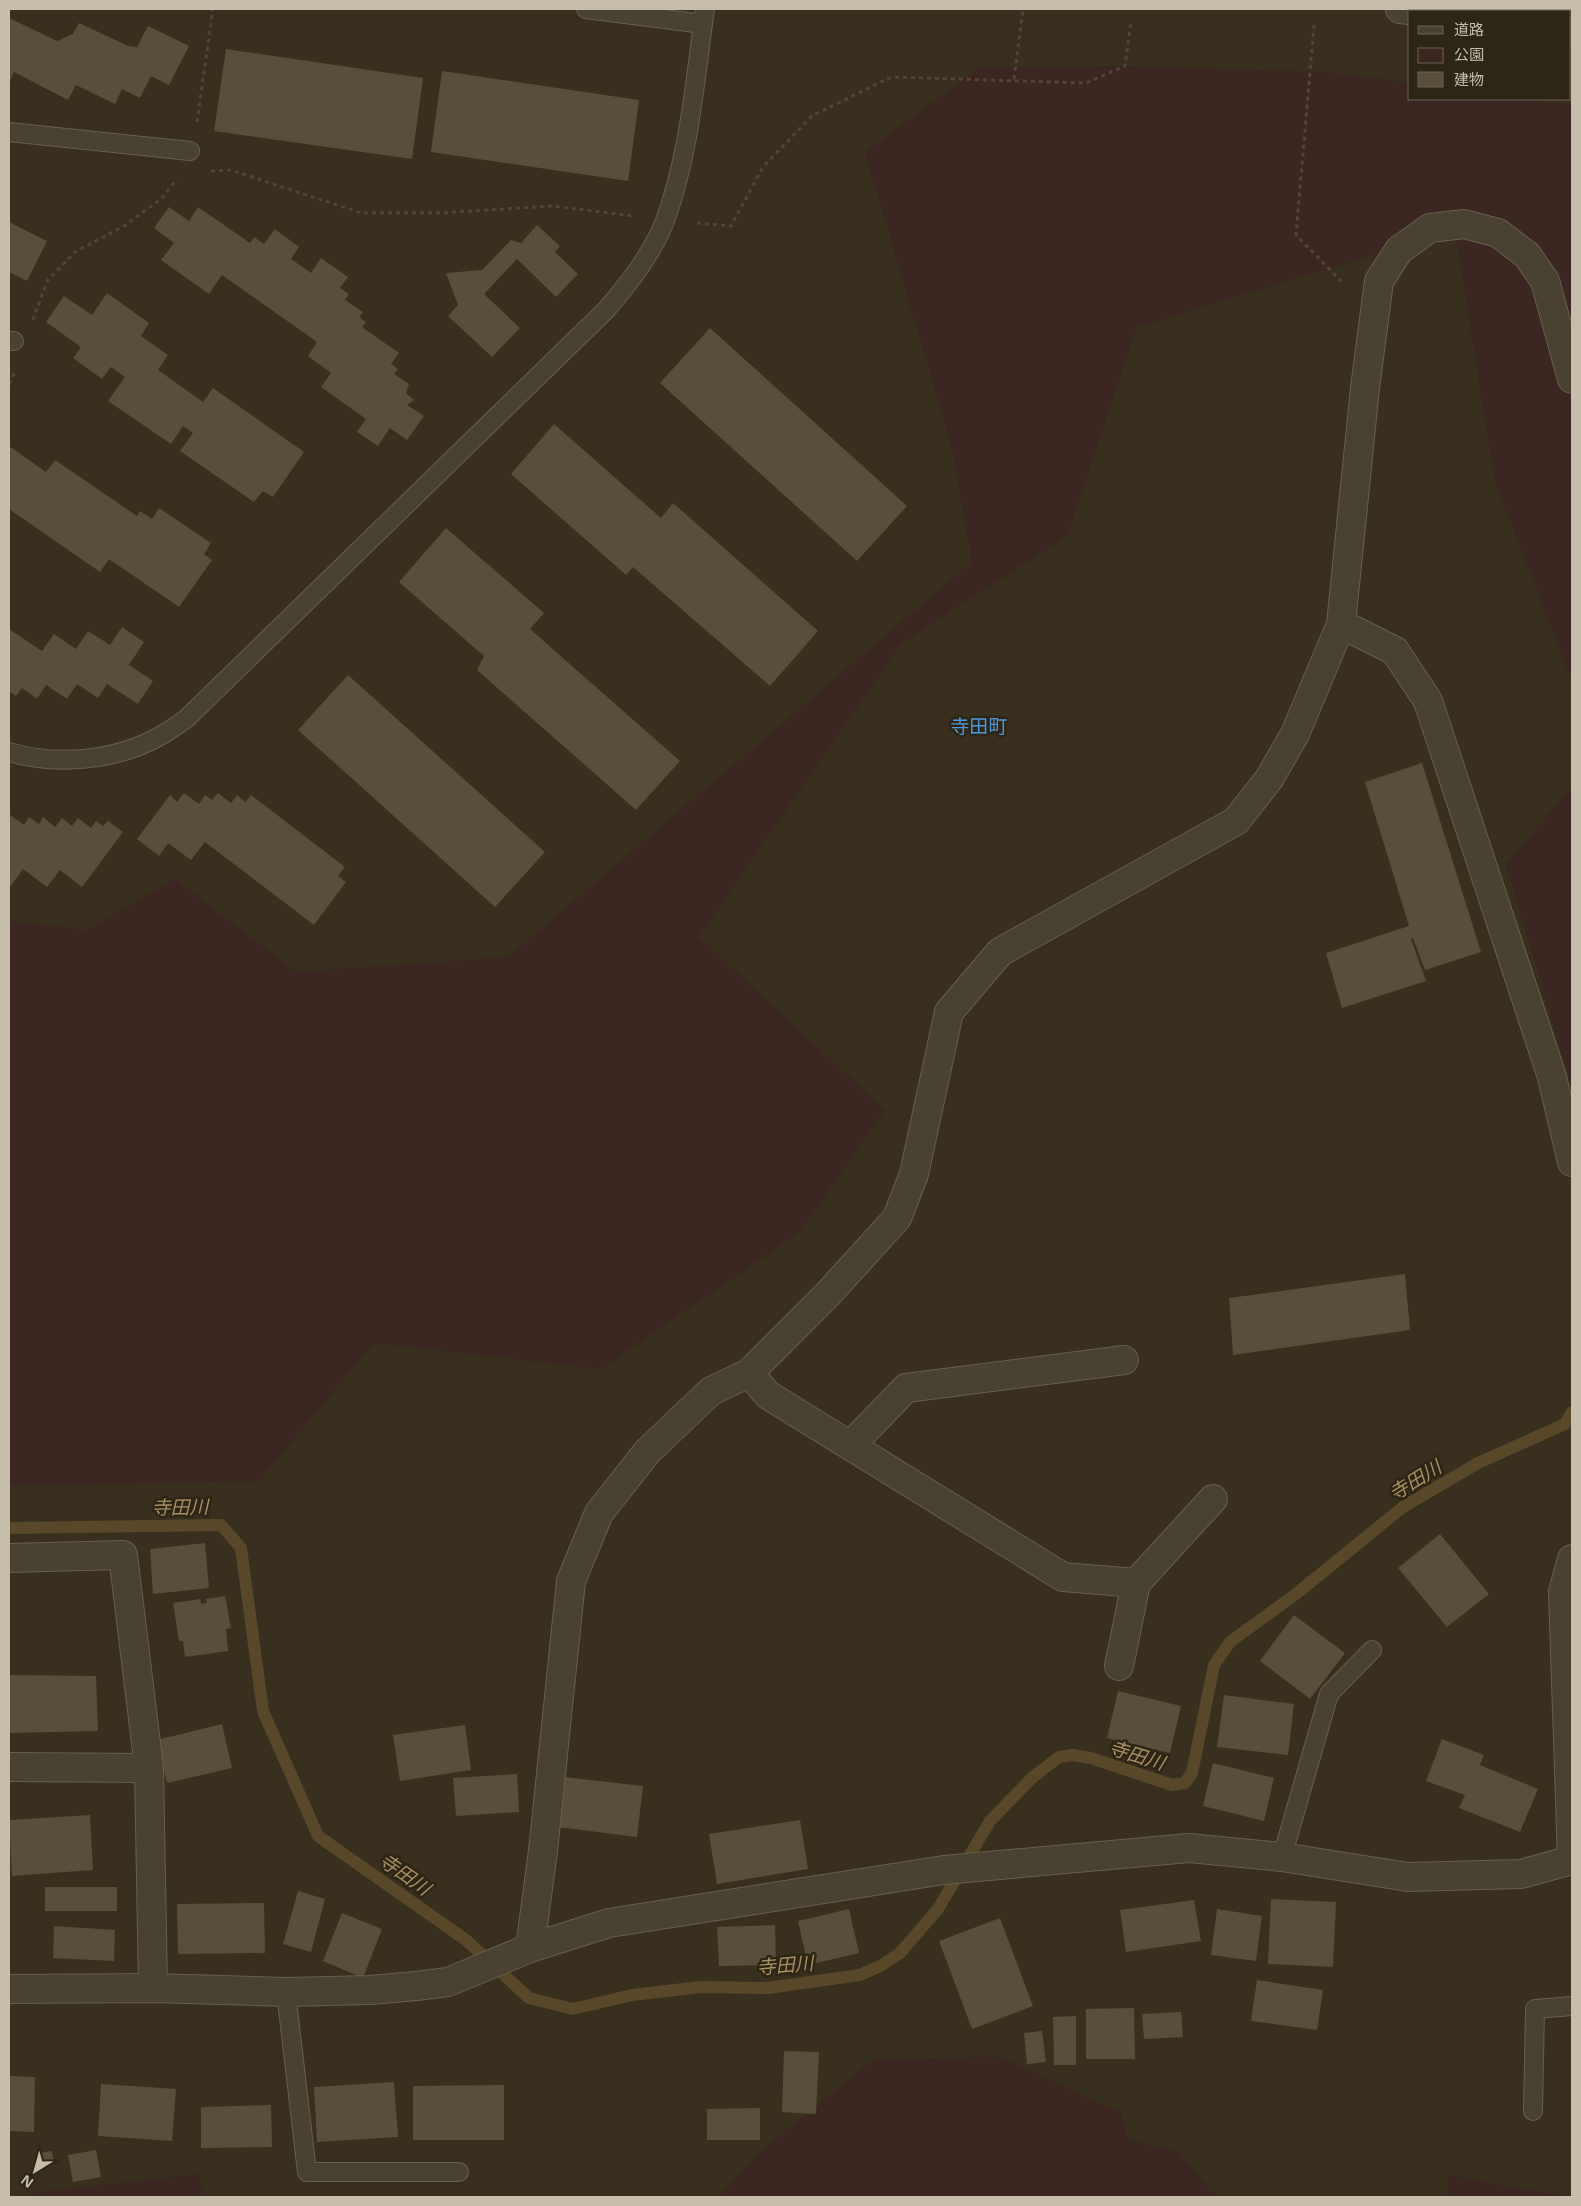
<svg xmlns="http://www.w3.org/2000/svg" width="1581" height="2206" viewBox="0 0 1581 2206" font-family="'Open Sans','Noto Sans JP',sans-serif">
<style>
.green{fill:#3b2622}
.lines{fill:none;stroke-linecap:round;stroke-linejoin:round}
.stream{stroke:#584829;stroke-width:12}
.building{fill:#594e39}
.service-casing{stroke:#675f4f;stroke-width:20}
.minor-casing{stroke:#675f4f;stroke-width:30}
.tertiary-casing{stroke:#675f4f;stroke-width:30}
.path{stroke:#57413d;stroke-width:3;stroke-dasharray:4 4;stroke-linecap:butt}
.service{stroke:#494132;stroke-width:18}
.minor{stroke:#494132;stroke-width:28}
.tertiary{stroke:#494132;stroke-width:28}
.labels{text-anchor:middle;stroke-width:5;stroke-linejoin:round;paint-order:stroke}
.neighbourhood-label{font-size:19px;fill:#5196dc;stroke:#2d2617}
.water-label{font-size:19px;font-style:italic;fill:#a88f61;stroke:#2d2617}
</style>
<rect width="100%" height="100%" fill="#382f1e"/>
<path class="green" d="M1125 66 1326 72 1410 83V99H1527L1572 105V681L1495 482 1455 230 1137 327 1068 535 900 645 699 937 885 1110 800 1232 601 1369 374 1343 259 1481 9 1486V921L87 930 175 879 296 972 508 957 972 562 952 448 865 152 981 67Z
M1572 786V1088L1506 865Z
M1001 2057 1121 2113 1128 2139 1180 2153 1209 2189 1218 2197H719L759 2153 874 2059Z
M199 2174 202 2197H34L40 2192Z
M1447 2175 1569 2197H1448Z"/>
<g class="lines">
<path class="stream" d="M9 1528 221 1525 241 1548 263 1711 318 1836 466 1940 529 1998 573 2009 632 1995 701 1987 768 1988 860 1975 882 1965 900 1953 938 1909 990 1821 1033 1777 1059 1757 1073 1755 1091 1758 1172 1785 1185 1783 1192 1773 1214 1665 1230 1642 1296 1594 1403 1507 1478 1463 1565 1424 1572 1412"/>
</g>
<path class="building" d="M9 18 57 41 73 34 79 23 128 46 137 47 148 26 189 46 169 85 151 76 140 98 122 89 115 104 76 85 68 100 14 72 9 83Z
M226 49 423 78 412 159 214 131Z
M442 71 639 100 628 181 431 152Z
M169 207 189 221 198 207 250 243 254 237 264 244 275 229 299 247 291 259 311 273 321 258 348 277 340 288 349 294 345 300 363 312 359 317 366 322 362 327 399 353 391 364 398 369 394 374 409 384 406 393 414 400 407 405 424 416 407 440 390 428 378 446 357 432 366 419 321 387 331 373 308 356 317 342 222 275 209 294 161 260 174 243 154 228Z
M9 222 47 241 27 281 9 272Z
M537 225 560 246 555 252 578 274 556 297 517 259 484 294 520 328 492 357 448 316 458 305 446 273 482 270 511 240 521 243Z
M107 293 149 323 141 336 168 355 158 370 203 402 213 388 304 452 273 497 263 491 254 502 180 451 193 433 183 426 171 444 108 401 125 377 111 367 102 379 73 358 81 347 46 322 64 296 92 315Z
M710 328 907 506 857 561 660 383Z
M554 424 661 518 673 503 818 631 770 686 633 567 626 575 511 474Z
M9 446 46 472 55 460 137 516 140 511 152 519 159 508 211 543 204 554 212 560 179 607 109 559 100 572 9 509Z
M446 528 544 613 530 629 680 761 636 810 477 670 484 656 399 582Z
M122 627 144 642 129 665 153 681 138 704 107 684 98 698 77 684 67 699 46 685 37 699 22 688 16 696 9 691V629L42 651 54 634 76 649 88 631 110 645Z
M348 675 545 852 495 907 298 730Z
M1422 763 1481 952 1425 970 1413 938 1411 939 1426 981 1342 1008 1326 953 1409 926 1365 782Z
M184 793 199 804 205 795 212 800 218 793 231 803 237 795 245 802 251 795 345 867 338 876 346 882 314 925 205 842 191 860 168 843 159 856 137 839 170 795 177 802Z
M9 814 24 825 29 817 39 824 43 817 55 827 62 818 72 826 78 818 91 828 96 821 103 826 108 821 123 832 82 887 60 870 47 887 23 869 11 886 9 884Z
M1405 1274 1410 1330 1233 1355 1229 1298Z
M1440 1534 1489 1594 1447 1627 1398 1568Z
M205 1543 209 1588 153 1594 150 1549Z
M225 1596 231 1628 226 1629 228 1651 185 1657 183 1641H179L173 1603 200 1599 201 1604 207 1603 206 1599Z
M1294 1615 1345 1653 1310 1699 1260 1661Z
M9 1675 96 1676 98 1731 9 1733Z
M1118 1691 1181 1706 1170 1753 1107 1738Z
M1224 1695 1294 1704 1288 1755 1217 1747Z
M222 1724 232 1768 167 1783 157 1740Z
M465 1725 471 1770 400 1781 393 1735Z
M1442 1739 1484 1755 1480 1765 1538 1789 1520 1832 1459 1808 1465 1795 1426 1781Z
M1213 1763 1274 1778 1264 1821 1203 1806Z
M517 1774 519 1812 456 1816 453 1778Z
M564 1777 643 1786 637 1837 558 1827Z
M90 1815 93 1870 12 1876 9 1820Z
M800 1820 808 1869 717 1884 709 1834Z
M45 1887H117V1911H45Z
M298 1891 325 1899 311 1952 283 1944Z
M1271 1899 1336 1902 1333 1967 1268 1964Z
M1194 1900 1201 1941 1126 1952 1120 1910Z
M264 1903 265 1953 178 1954 177 1904Z
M849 1909 859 1953 808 1965 798 1921Z
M1217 1909 1262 1916 1256 1961 1211 1955Z
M342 1913 382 1929 363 1978 323 1961Z
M1000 1918 1033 2006 972 2029 939 1941Z
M775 1925 776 1965 719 1966 717 1927Z
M54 1926 115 1930 114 1961 53 1958Z
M1257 1980 1323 1990 1317 2030 1251 2021Z
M1134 2008 1135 2059H1086V2009Z
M1181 2012 1183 2037 1144 2039 1142 2014Z
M1076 2016V2065H1054L1053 2017Z
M1042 2031 1046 2062 1027 2064 1024 2033Z
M784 2051 819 2052 816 2114 782 2112Z
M9 2076 35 2077 34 2132 9 2131Z
M394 2082 398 2137 317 2142 314 2087Z
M101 2084 176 2089 172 2141 98 2136Z
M504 2085V2140H413V2086Z
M271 2105 272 2147 201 2148V2107Z
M760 2108V2140H707V2109Z
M96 2150 101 2177 73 2182 68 2155Z
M52 2151 54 2163 42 2165 40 2153Z"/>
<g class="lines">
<g class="service-casing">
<path id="service" d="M586 9 703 24
M9 132 190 151
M9 341H14
M9 752C57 766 116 761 160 736 169 731 177 725 186 719L606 310C630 282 653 253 666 218 690 151 695 79 705 9
M1282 1857 1329 1694 1372 1650
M286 1992 307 2172H459
M1533 2111 1535 2009 1572 2006"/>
</g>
<g class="minor-casing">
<path id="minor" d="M1341 624 1395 651 1428 701 1552 1077 1572 1162
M749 1373 768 1395 1063 1577 1136 1583
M850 1446 906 1388 1124 1360
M9 1558 123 1555 149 1768 153 1988
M1119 1666 1136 1583 1213 1499
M9 1767 149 1768
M1572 1860 1563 1592 1572 1559
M530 1948 543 1851 571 1581 599 1513 647 1452 711 1391 749 1373 827 1295 897 1218 914 1174 949 1012 1000 952 1236 821 1269 779 1295 734 1341 624 1365 388 1379 281 1399 250 1430 228 1464 224 1498 233 1527 255 1545 281 1572 379"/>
</g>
<g class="tertiary-casing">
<path id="tertiary" d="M1400 9 1418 11
M1570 32H1572
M9 1989 153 1988 286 1992 370 1990 416 1986 448 1982 530 1948 609 1923 944 1870 1189 1848 1282 1857 1408 1877 1521 1874 1572 1860"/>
</g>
<path class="path" d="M1314 25 1296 235 1344 284
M1014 79 1023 9
M197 122 213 9
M211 171 231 170 361 213H441L552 206 634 216
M697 223 731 226 763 167 812 116 891 77 1086 83 1125 66 1131 21
M33 320 47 281 75 252 124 226 161 199 177 179
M9 384 16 370"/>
<use href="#service" class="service"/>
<use href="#minor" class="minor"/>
<use href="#tertiary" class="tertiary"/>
</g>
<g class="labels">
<g class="neighbourhood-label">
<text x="979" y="733">寺田町</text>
</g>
<g class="water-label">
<text transform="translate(1415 1480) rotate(-32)" y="7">寺田川</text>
<text transform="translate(180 1507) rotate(-1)" y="7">寺田川</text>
<text transform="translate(1137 1755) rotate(17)" y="7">寺田川</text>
<text transform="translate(405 1874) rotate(35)" y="7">寺田川</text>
<text transform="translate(785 1965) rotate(-5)" y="7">寺田川</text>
</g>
</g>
<rect width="1581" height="2206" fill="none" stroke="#c6beab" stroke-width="20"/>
<rect x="1408" y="10" width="162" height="90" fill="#2d2617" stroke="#6a6352"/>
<rect x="1418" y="26" width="25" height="8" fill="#494132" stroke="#6a6352"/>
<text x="1454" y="35" font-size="15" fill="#c6beab">道路</text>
<rect x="1418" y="48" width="25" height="15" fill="#3b2622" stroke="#6a6352"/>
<text x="1454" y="60" font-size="15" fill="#c6beab">公園</text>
<rect x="1418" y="72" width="25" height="15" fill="#594e39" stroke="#6a6352"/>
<text x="1454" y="85" font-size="15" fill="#c6beab">建物</text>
<g transform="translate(35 2171) rotate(217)" stroke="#2d2617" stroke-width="4" paint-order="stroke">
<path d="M0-4L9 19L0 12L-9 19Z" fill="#c6beab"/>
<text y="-8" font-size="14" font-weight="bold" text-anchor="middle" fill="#c6beab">N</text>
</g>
</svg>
